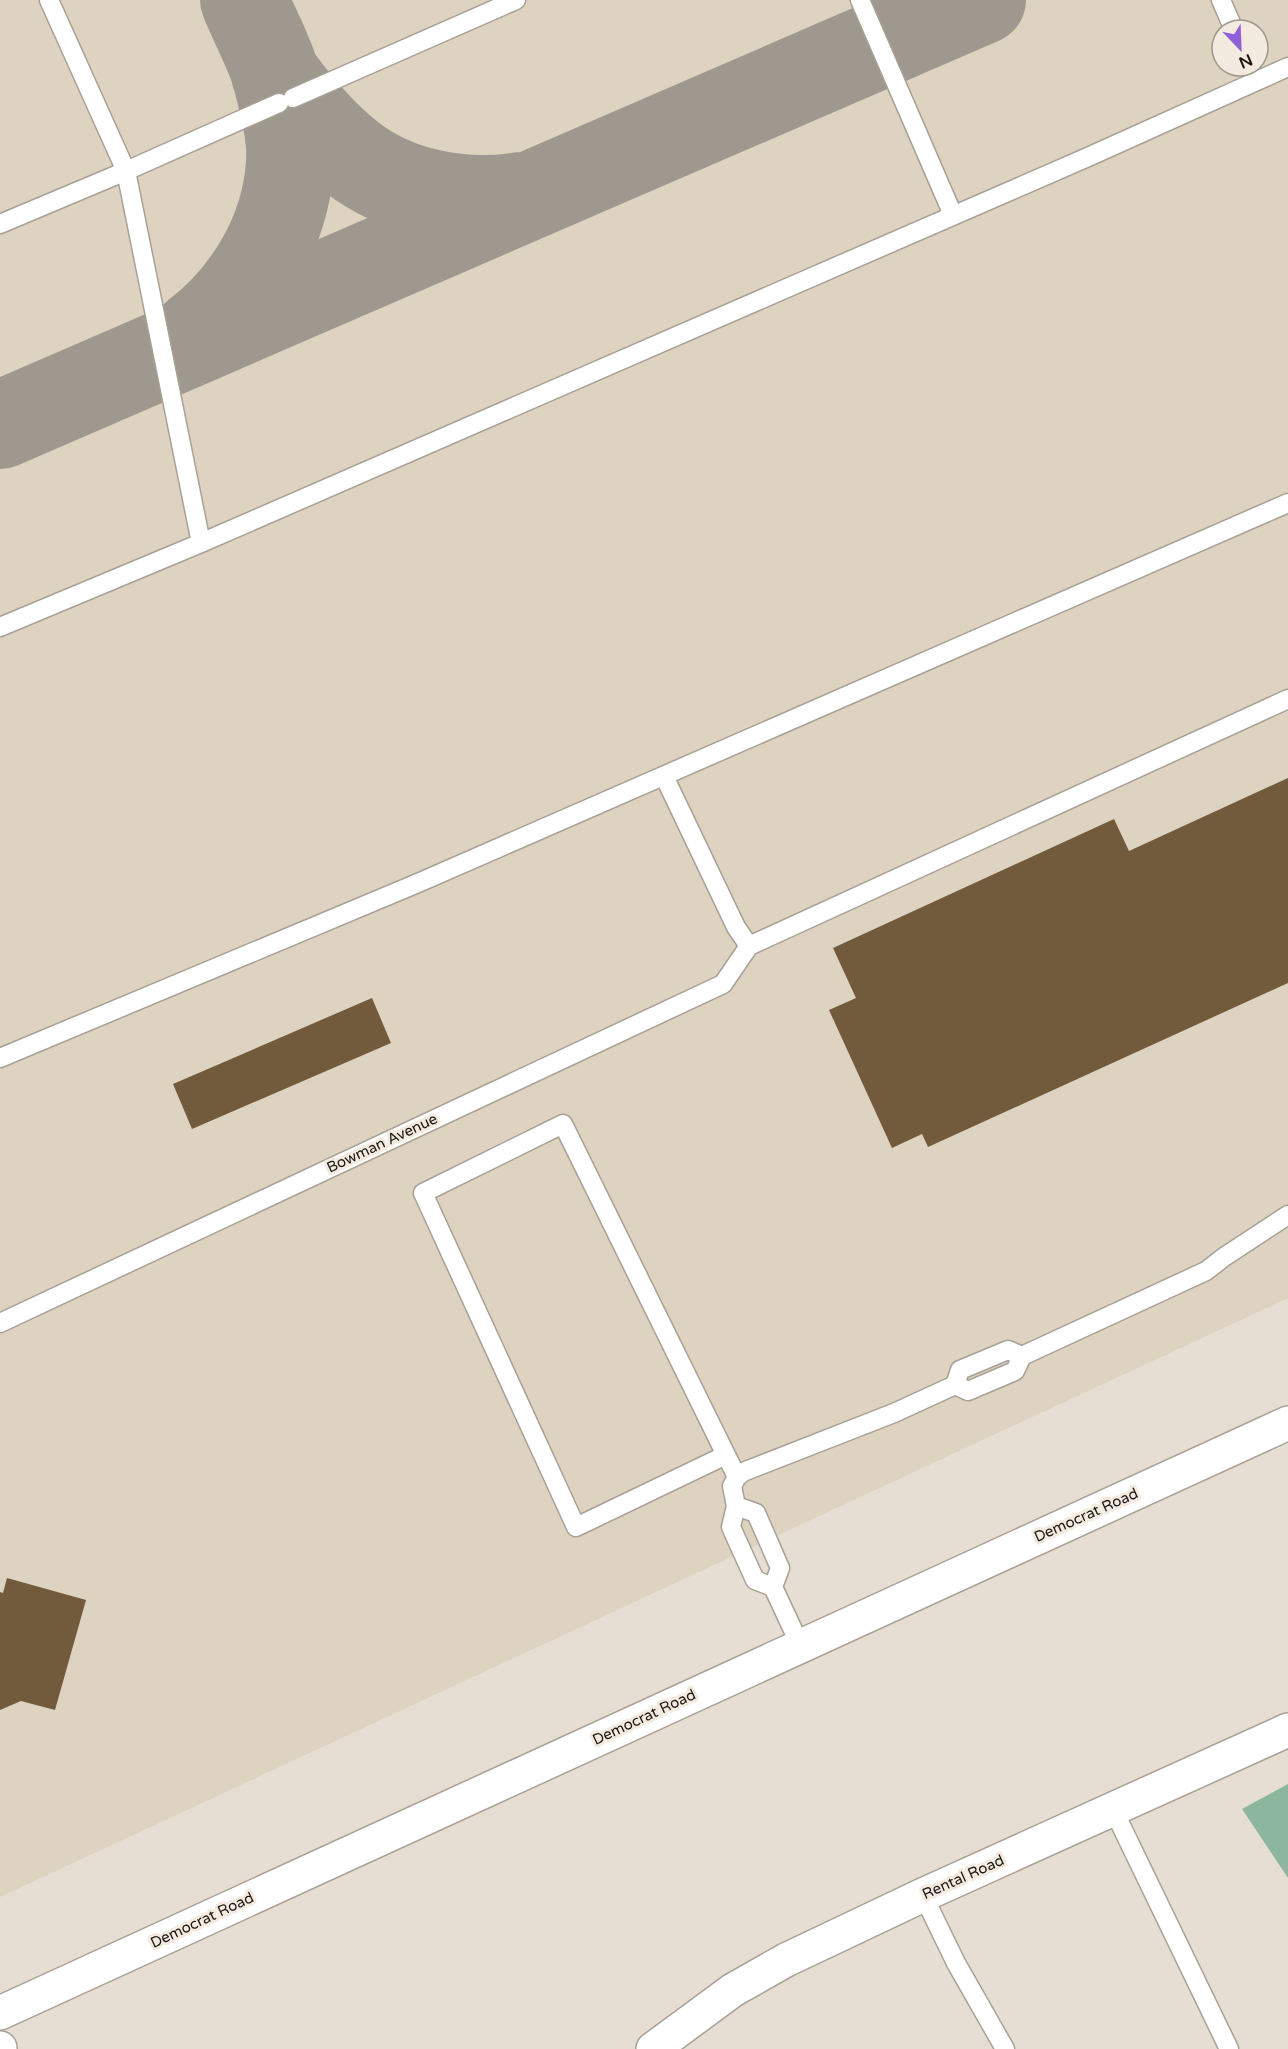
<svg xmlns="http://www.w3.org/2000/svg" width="1288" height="2049" viewBox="0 0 1288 2049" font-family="'Varela Round',sans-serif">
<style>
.built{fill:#ded2c0;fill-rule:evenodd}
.forest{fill:#8db69f}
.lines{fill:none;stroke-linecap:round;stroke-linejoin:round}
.taxiway{stroke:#9e988f;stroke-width:88}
.building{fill:#725b3c}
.lane-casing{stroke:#a8a196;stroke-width:21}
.street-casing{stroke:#a8a196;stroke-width:36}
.secondary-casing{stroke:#a8a196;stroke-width:36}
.lane{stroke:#fff;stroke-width:18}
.street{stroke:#fff;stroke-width:33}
.secondary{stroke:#fff;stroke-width:33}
.labels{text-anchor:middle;stroke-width:6;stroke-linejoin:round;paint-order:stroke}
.street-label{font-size:15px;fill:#1b1814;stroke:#f3ebe0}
</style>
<rect width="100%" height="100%" fill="#e6ded2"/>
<path class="built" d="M0 0H1288V1298L0 1897ZM1222 30H1258V66H1222Z"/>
<path class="forest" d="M1288 1784V1878L1242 1809Z"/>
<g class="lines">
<path class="taxiway" d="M275 74C297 104 321 133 350 156 398 194 463 205 521 196
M195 335C249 294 286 230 290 163 292 136 283 103 276 76 269 51 254 25 244 0
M0 425 982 0"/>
</g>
<path class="building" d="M1288 778V983L928 1147 922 1134 892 1148 829 1010 856 998 833 948 1114 819 1129 851Z
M372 998 391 1043 192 1129 173 1084Z
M7 1578 86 1600 55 1710 21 1701 0 1710V1592L3 1593Z"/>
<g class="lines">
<g class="lane-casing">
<path id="lane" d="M860 0 953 215
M1221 0 1234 30
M293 98 516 0
M279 103 126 171 201 543 1088 157 1288 67
M0 224 126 171 49 0
M0 627 201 543
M664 776 736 927 749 946 1288 699
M0 1058 418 883 1288 503
M0 1323 723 984 749 946
M1022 1356 1206 1271 1224 1257 1288 1215
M726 1455 576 1527 423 1193 563 1124 726 1455 737 1477
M736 1506 732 1486 737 1477 743 1472 894 1413 955 1385 968 1391 1015 1371 1022 1356 1008 1350 960 1370 955 1385
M773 1587 780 1568 756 1513 736 1506 731 1527 755 1580 773 1587 800 1645
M1113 1809 1229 2049
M923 1895 956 1963 1005 2049"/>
</g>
<g class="street-casing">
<path id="street" d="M0 2048V2049
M653 2049 733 1990 786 1960 923 1895 1288 1730"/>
</g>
<g class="secondary-casing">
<path id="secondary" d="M0 2013 1288 1423"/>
</g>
<use href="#lane" class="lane"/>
<use href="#street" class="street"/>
<use href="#secondary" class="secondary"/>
</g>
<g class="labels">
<g class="street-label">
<text transform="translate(382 1143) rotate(-25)" y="5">Bowman Avenue</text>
<text transform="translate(1086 1515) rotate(-24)" y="5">Democrat Road</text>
<text transform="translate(644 1717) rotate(-25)" y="5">Democrat Road</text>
<text transform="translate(963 1877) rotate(-24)" y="5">Rental Road</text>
<text transform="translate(202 1920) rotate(-25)" y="5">Democrat Road</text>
</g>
</g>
<g transform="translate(1240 48) rotate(157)"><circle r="28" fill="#f3ebe0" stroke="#9d978e" stroke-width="1.5"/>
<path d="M0-4.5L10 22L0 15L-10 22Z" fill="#915fd8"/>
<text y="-9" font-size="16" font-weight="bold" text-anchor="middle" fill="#1b1814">N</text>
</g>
</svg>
